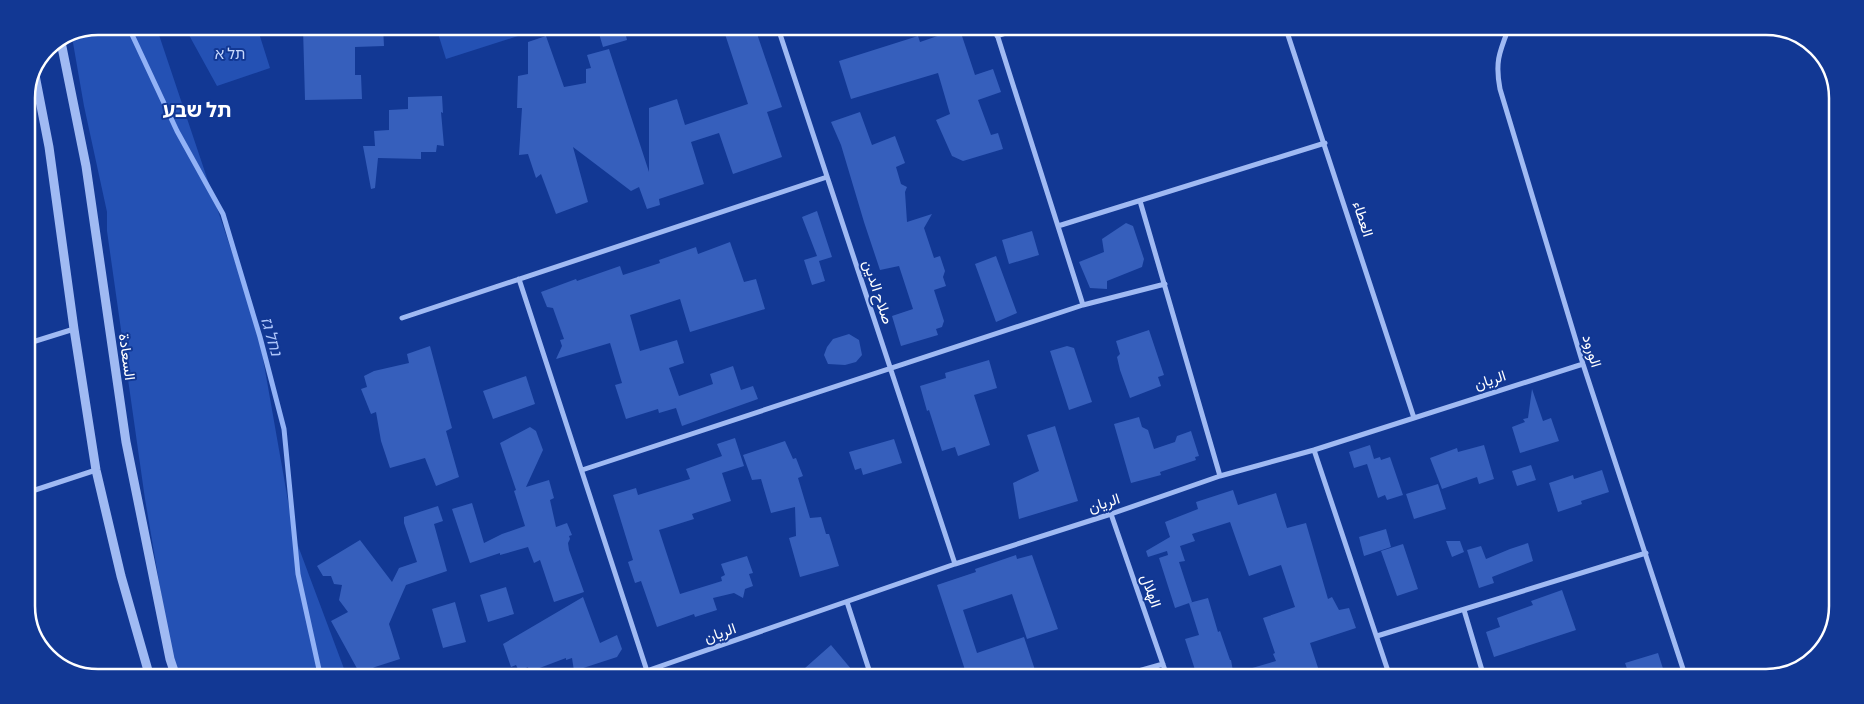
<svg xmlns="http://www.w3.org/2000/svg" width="1864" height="704" viewBox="0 0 1864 704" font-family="Manrope,Vazirmatn,'Noto Sans Hebrew',sans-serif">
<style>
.green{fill:#2451b4}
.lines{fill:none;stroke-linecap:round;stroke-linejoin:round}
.stream{stroke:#92b2f6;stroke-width:5}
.building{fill:#365fbc}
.minor{stroke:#a0baf3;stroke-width:5}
.tertiary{stroke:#a0baf3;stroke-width:9}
.labels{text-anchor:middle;stroke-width:4;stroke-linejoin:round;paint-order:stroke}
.park-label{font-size:15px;fill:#c8d9fd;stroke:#123894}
.street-label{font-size:15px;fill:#fff;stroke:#123894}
.water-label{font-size:16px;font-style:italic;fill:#adc5fa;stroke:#123894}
.district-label{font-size:20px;font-weight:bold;fill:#fff;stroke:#123894}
.rim{fill:none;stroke:#fff;stroke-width:2.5}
</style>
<rect width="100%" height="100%" fill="#123894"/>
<path class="green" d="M98 26H156L258 330 294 535 346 674H176L174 670 145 499 107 231V212L84 106 72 37Z
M184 26 257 27 270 68 217 86Z
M436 27H546L446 59Z"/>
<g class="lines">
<path class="stream" d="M128 26 177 131 223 214 260 337 284 429 298 574 320 674"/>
</g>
<path class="building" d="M309 27H383L384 46 355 47V75H361L362 99 305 100 303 28Z
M597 27H624L627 40 603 47Z
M723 28H755L782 107 767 112 782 157 733 174 719 133 691 142 704 184 659 199 660 205 647 209 639 187 631 191 573 147 588 202 556 214 541 174 536 178 528 154 519 155 522 108H517L518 76 528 74V42L546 36 564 87 586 83V69L591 68 587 55 609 49 649 172V108L677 99 685 125 748 104Z
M955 30 961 33 975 75 993 69 1001 92 978 100 991 135 998 133 1003 149 963 161 952 156 936 120 950 114 938 73 851 99 839 61 918 36 920 42Z
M442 96 443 113 441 112 444 146 437 145 436 152H421V159L378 158 375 188 371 189 363 146H375L374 131 389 130V110L408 109V97Z
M860 112 872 145 895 136 905 163 896 167 901 184 907 187 905 192 907 222 932 214 924 228 934 258 940 256 945 271 943 277 946 286 934 290 944 321 942 327 936 329 938 335 901 346 892 316 913 309 899 266 880 270 864 222 841 145 831 122Z
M817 211 832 257 819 261 825 281 812 285 804 260 817 256 802 217Z
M1126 223 1133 226 1144 259 1142 267 1107 281V289L1090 288 1079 262 1104 252 1102 239Z
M1032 231 1039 255 1009 264 1002 240Z
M730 242 744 282 756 279 765 309 690 332 680 299 630 315 640 351 677 340 684 363 669 368 679 396 713 384 710 374 733 366 741 390 753 386 758 399 682 426 676 408 659 413 658 409 626 419 615 385 622 383 610 343 556 359 562 346 560 340 564 339 553 308 547 307 541 292 576 279 577 281 620 266 623 275 660 263 659 260 696 247 698 254Z
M996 256 1017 313 996 322 975 264Z
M1149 330 1164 375 1158 377 1161 386 1130 398 1120 370 1117 357 1120 354 1116 341Z
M849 334 859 340 862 355 856 362 845 365 828 364 824 355 827 347 833 339Z
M430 346 452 428 446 431 459 477 436 486 425 458 390 468 381 441 376 412 371 414 361 389 367 387 364 376 374 371 409 363 407 354Z
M1067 346 1074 348 1092 402 1069 410 1050 351Z
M989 360 997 388 974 395 990 445 958 456 955 447 942 451 929 410 927 411 920 386 946 378 945 373Z
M526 376 535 404 493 419 483 391Z
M1532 389 1543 421 1551 418 1559 441 1520 453 1512 427 1525 422 1523 419 1528 418Z
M1139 417 1142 427 1148 430 1154 449 1175 442 1177 436 1191 431 1199 456 1195 457 1196 460 1160 472 1161 475 1131 483 1114 424Z
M1055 426 1078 501 1019 519 1013 483 1039 471 1027 435Z
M530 427 536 431 543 450 526 487 549 480 554 498 550 500 556 527 567 523 572 535 569 536 570 539 568 543 569 550 584 592 554 602 540 560 534 563 528 547 500 555V553L470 563 452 509 472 503 484 543 502 534 525 526 514 491 516 490 500 443Z
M735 438 744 466 722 473 731 501 692 514 694 519 659 530 680 594 722 581 721 577 725 575 721 564 747 556 753 573 749 574 753 586 745 589 743 598 734 593 713 598 717 610 695 617 694 614 657 627 641 581 635 583 628 562 633 560 613 495 636 488 638 495 690 479 686 469 722 456 717 444Z
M894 439 902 463 863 475 861 468 855 470 849 452Z
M785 441 793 459 796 458 803 476 798 478 810 518 821 517 826 534H829L839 566 800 577 789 538 796 536 795 507 771 513 761 479 752 480 743 455Z
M1370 445 1374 459 1380 457 1381 460 1390 457 1403 495 1387 500 1385 495 1378 498 1367 464 1354 468 1349 452Z
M1484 445 1494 479 1479 484 1477 477 1442 489 1430 458 1457 448 1458 452Z
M1531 465 1536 480 1517 486 1512 471Z
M1602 470 1609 492 1581 501 1582 504 1558 512 1549 483 1573 475 1574 479Z
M1438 484 1446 509 1414 519 1406 494Z
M1233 490 1238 505 1276 493 1287 528 1306 523 1328 599 1332 597 1339 610 1349 608 1356 628 1310 643 1321 677H1235V673L1276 661 1273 654 1275 653 1263 618 1295 607 1281 565 1249 576 1230 522 1192 534 1195 541 1180 546 1185 561 1179 562 1192 602 1175 608 1159 558 1168 555 1167 551 1148 557 1146 551 1170 537 1165 522 1198 509 1196 502Z
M438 506 443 521 434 524 447 571 406 585 389 624 400 659 375 667 360 674 331 621 348 612 339 600 342 585 334 584 331 576H323L317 566 360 540 392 582 399 568 417 562 404 523V517Z
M1386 529 1391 547 1364 556 1359 537Z
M1446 541H1460L1464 552 1452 557Z
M1528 543 1533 561 1492 577 1494 583 1479 588 1467 550 1481 546 1486 559 1510 549Z
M1403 544 1418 589 1397 596 1381 551Z
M1016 555 1017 559 1032 555 1058 629 1027 639 1012 594 963 610 977 653 1024 637 1037 676H967L937 585 976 572 975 569Z
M506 587 514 614 488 622 480 595Z
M1562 590 1576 630 1494 657 1486 632 1500 627 1497 618 1533 605 1531 601Z
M583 597 600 643 617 635 622 649 617 657 574 671 572 658 566 660V658L529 672 528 667 519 671 516 665 511 667 503 644Z
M1208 598 1218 632 1220 631 1230 660H1231L1234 677 1197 676 1185 639 1199 635 1189 603Z
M455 602 466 642 443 648 432 609Z
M831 645 857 676H796Z
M1658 653 1666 678 1630 677 1625 663Z"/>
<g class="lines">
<path class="minor" d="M778 28 955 564
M995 28 1083 305
M1286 29 1414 418
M1508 30C1499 53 1495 63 1500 89L1583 364 1686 678
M997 36 1021 28
M1140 201 1220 476
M1058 226 1325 143
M519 279 647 671
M402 318 827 177
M26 344 74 329
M1314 450 1390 677
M582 470 1083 305 1165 284
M26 493 96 470
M1111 514 1167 676
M847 602 871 676
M1464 610 1484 677
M1377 636 1646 553
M635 675 955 564 1111 514 1220 476 1314 450 1583 364
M1121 676 1163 664"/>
<path class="tertiary" d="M61 42 86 166 126 442 170 659 175 674
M35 75 49 147 74 329 96 470 121 576 149 674"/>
</g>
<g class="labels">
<g class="park-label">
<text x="230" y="59">תל א</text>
</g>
<g class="street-label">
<text transform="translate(1363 219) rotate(72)" y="5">العطاء</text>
<text transform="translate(878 292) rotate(72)" y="5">صلاح الدين</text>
<text transform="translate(1592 351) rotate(73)" y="5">الورود</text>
<text transform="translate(127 357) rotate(82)" y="5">السعادة</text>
<text transform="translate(1490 380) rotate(-18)" y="5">الريان</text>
<text transform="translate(1104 503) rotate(-18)" y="5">الريان</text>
<text transform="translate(1151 591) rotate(71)" y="5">الهلال</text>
<text transform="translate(720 633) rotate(-19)" y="5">الريان</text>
</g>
<g class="water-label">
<text transform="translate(272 336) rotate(74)" y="6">נחל גז</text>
</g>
<g class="district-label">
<text x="197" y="117">תל שבע</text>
</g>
</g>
<path d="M0 0H1864V704H0ZM98 35H1766A63 63 0 0 1 1829 98V606A63 63 0 0 1 1766 669H98A63 63 0 0 1 35 606V98A63 63 0 0 1 98 35Z" fill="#123894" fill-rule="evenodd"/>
<path class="rim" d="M98 35H1766A63 63 0 0 1 1829 98V606A63 63 0 0 1 1766 669H98A63 63 0 0 1 35 606V98A63 63 0 0 1 98 35Z"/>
</svg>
